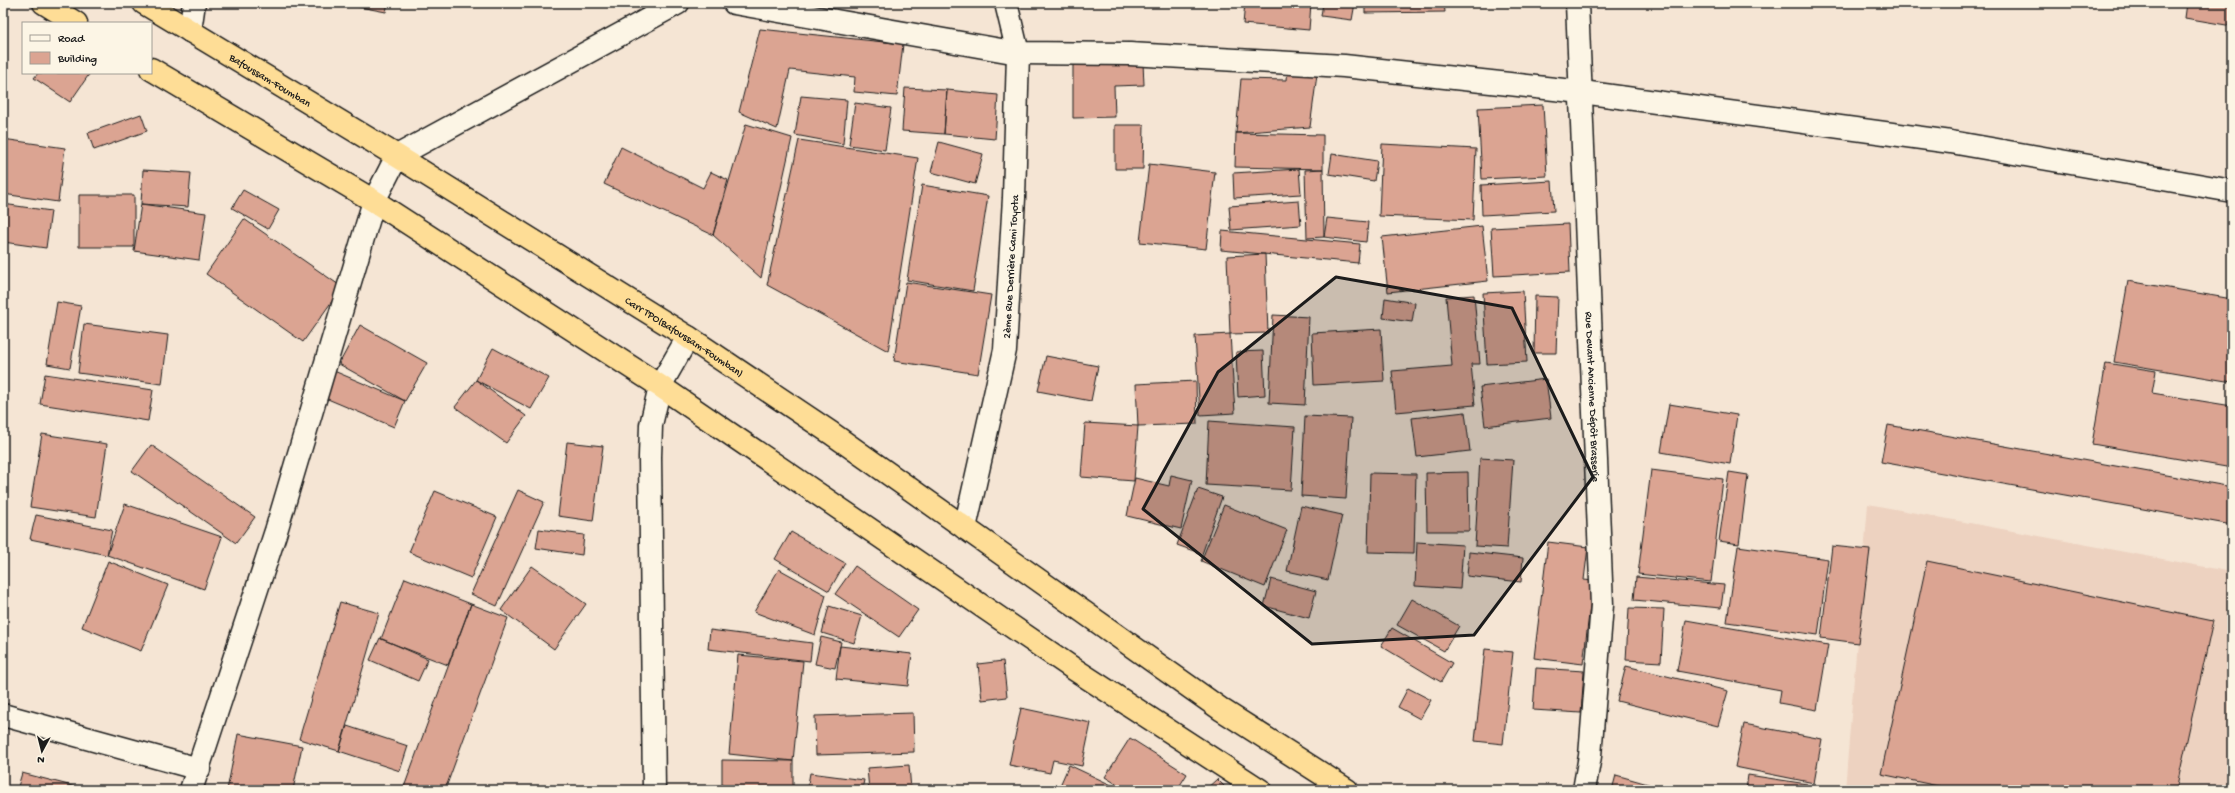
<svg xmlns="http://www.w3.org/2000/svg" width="2235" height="793" viewBox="0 0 2235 793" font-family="'Gochi Hand',sans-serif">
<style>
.built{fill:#edd2c0}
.building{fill:#dba492;stroke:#1c1c1c}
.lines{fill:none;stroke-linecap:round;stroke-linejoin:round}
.minor-casing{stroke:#1c1c1c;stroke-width:25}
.highway-casing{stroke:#1c1c1c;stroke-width:25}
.minor{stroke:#fcf5e5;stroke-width:22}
.highway{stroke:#fedd96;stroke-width:22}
.marked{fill:#1c1c1c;fill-opacity:0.2;stroke:#1c1c1c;stroke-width:3;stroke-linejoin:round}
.labels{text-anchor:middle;stroke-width:3;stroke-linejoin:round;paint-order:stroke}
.street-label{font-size:11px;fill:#1c1c1c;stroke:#fcf5e5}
</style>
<rect width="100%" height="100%" fill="#f5e5d4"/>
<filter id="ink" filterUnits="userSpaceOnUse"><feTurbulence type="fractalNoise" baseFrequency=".025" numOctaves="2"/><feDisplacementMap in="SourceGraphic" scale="8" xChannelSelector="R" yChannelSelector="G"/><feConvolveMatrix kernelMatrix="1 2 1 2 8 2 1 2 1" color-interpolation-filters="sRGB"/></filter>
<g filter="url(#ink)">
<path class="built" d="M1868 504 2232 572V790H1845Z"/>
<path class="building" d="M339 3H388L386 12Z
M1245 3H1311L1309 30 1243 24Z
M1323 3H1355L1352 20 1321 16Z
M1365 3H1444L1445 12 1365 13Z
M2187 3H2232V26L2185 18Z
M760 29 903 44 897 96 854 92 855 77 790 70 777 129 739 112Z
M1143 63 1144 85 1114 86 1115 117 1073 118V64Z
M1288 67H1318L1310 127 1236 133 1241 79 1287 80Z
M38 73H90L70 102 34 78Z
M905 88 947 90 944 134 902 131Z
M947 90 998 95 995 139 944 134Z
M801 96 847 100 843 144 795 135Z
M855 103 891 108 885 150 849 145Z
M1543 105 1547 176 1482 179 1478 108Z
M141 114 147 131 94 150 88 133Z
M746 124 792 138 761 278 713 235Z
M1115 125H1144L1143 169H1115Z
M1236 133 1323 135V169L1235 167Z
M3 139 65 148 58 202 3 194Z
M799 140 918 158 888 351 767 285Z
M939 142 983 154 975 184 931 172Z
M1382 144 1476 149 1473 220 1379 216Z
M621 147 703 188 711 172 728 180 713 235 604 184Z
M1332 154 1377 161 1374 181 1329 174Z
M1149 164 1215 172 1206 249 1140 242Z
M1299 169 1301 194 1234 198 1233 173Z
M1323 169 1324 237 1307 238 1305 170Z
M143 170 191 173 188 207 141 204Z
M1552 181 1554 211 1482 215 1481 185Z
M922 185 988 196 973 291 907 280Z
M243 190 279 210 268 229 232 208Z
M79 195H134V247H79Z
M1299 201 1301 225 1231 230 1229 206Z
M3 204 51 211 46 248 3 242Z
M141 204 206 213 199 260 134 251Z
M1327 218 1368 222 1366 242 1324 237Z
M244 219 342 287 303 342 206 274Z
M1568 224 1570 272 1494 276 1491 228Z
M1482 226 1488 281 1388 292 1382 237Z
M1222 231 1360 244 1358 263 1221 250Z
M1265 254 1268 333 1230 334 1227 256Z
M2128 281 2232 299V382L2114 362Z
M906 282 991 295 978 374 894 361Z
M1523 291 1527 362 1487 364 1483 293Z
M1474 295 1480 364H1471L1475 405 1396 412 1392 371 1452 366 1446 297Z
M1535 296 1558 297 1556 353H1534Z
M1385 298 1415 303 1412 322 1383 318Z
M57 302 81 306 70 368 47 364Z
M1273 315 1309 317 1305 405 1269 403Z
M84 324 168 335 162 384 78 373Z
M360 325 427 363 405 401 339 364Z
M1381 329 1384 381 1314 385 1312 333Z
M1230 334 1235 413 1200 415 1195 336Z
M493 348 549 378 531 409 476 380Z
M1263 351 1265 395 1238 397 1236 352Z
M1046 356 1098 366 1091 401 1038 391Z
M2106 363 2156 371 2152 393 2232 406V468L2092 444Z
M334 371 405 401 394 427 323 397Z
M45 374 153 390 148 421 40 404Z
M1546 379 1551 418 1485 426 1480 387Z
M476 380 526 416 506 443 455 407Z
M1196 381 1197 424 1138 426 1136 384Z
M1669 404 1737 415 1730 464 1661 452Z
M1465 412 1470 451 1417 457 1412 418Z
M1305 416 1351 418 1346 499 1301 496Z
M1209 421 1295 427 1291 490 1206 485Z
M1085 423 1138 426 1134 481 1081 477Z
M1888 425 2232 487V525L1881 462Z
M42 434 107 444 96 517 30 507Z
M567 442 603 446 593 521 558 516Z
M151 445 255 517 236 543 132 471Z
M1480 458 1513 460 1507 548 1475 546Z
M1651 470 1723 479 1711 582 1638 574Z
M1468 472 1469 531H1427L1426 473Z
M1729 472 1748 475 1739 544 1719 541Z
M1370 473 1416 474 1414 553 1368 552Z
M1171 475 1192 480 1181 529 1127 516 1135 478 1169 486Z
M1198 489 1222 497 1202 554 1177 545Z
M518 490 544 502 497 606 471 594Z
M435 491 497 517 471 578 409 552Z
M125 504 222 537 204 589 107 555Z
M1224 505 1287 530 1265 587 1201 561Z
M1301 506 1342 515 1328 580 1287 571Z
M36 515 112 530 107 555 30 539Z
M539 529 584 535 582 555 536 548Z
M791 532 845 563 829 591 775 559Z
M1417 542 1463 545 1460 589 1415 586Z
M1548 542 1588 547 1584 580 1593 581 1583 664 1534 658Z
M1738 546 1828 559 1818 635 1727 622Z
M1832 546 1870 550 1858 643 1821 638Z
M1469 552 1523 558 1521 582 1467 576Z
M108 561 168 585 141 651 82 627Z
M1927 561 2213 621 2176 790H1957L1881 774Z
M532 566 586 604 554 649 501 610Z
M855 566 918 610 899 637 835 594Z
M779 569 826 595 815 635 754 612Z
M1636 577 1724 585 1721 608 1634 600Z
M405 578 471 604 448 665 381 639Z
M1271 579 1316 591 1309 618 1264 606Z
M1412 599 1459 626 1444 651 1397 625Z
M340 602 379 613 339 751 299 739Z
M471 604 508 618 445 790H403Z
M829 606 862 616 854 643 822 633Z
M1629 608 1664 609 1661 662 1626 660Z
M1686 620 1828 645 1817 710 1779 703 1781 690 1677 671Z
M1392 628 1452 663 1441 682 1381 646Z
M710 630 812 643 810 661 708 649Z
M821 637 841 642 835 668 815 664Z
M380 638 428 659 418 681 370 660Z
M840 646 912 654 908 686 836 679Z
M1485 649 1513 652 1503 744 1475 741Z
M738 655 803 661 793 761 729 754Z
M1003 661 1007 697 982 700 978 664Z
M1626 666 1728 691 1718 726 1617 701Z
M1536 668 1584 671 1581 713 1533 710Z
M1408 688 1431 700 1420 719 1398 707Z
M1021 708 1091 723 1082 766 1053 760 1050 773 1009 765Z
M913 713 914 752 816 755 815 716Z
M1744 724 1822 739 1814 783 1735 767Z
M347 726 408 746 400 771 339 751Z
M238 734 302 746 293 790H227Z
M1130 738 1187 774 1177 790H1126L1105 777Z
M722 760 793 761V790H722Z
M909 765 911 790H869L867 768Z
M1069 765 1122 790H1058Z
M22 773 88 790H17Z
M810 773 864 780 862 790H807Z
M1616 775 1669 790H1612Z
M1748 775 1807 784 1806 790H1746Z
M2232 777V790H2229Z
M1217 779 1228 790H1205Z"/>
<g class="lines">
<g class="minor-casing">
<g id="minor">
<path d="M734 3 1018 53 1130 54 1344 66 1582 92 1951 142 2232 191"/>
<path id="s1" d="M1577 3 1602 605 1590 756 1584 790"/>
<path d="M190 31 194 3"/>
<path id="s2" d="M965 528 1005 350 1014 198 1018 53 1006 3"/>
<path d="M3 715 199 769"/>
<path d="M191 790 276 531 374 201 397 156 678 3"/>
<path d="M654 790 650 457 651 425 660 386 688 337"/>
</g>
</g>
<g class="highway-casing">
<g id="highway">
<path d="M44 3 76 23"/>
<path id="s3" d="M144 3 397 156 688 337 831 433 1222 710 1347 790"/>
<path d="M151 69 374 201 660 386 1074 669 1260 790"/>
</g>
</g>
<use href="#minor" class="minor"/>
<use href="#highway" class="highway"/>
</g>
</g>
<path class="marked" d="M1336 277 1512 308 1593 477 1474 635 1312 644 1143 509 1218 372Z"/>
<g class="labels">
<g class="street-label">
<text dy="4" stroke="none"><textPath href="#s3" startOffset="148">Bafoussam-Foumban</textPath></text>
<text dy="4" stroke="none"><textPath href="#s2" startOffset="266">2ème Rue Derrière Cami Toyota</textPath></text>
<text dy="4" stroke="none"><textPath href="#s3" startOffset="635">Carr TPO(Bafoussam-Foumban)</textPath></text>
<text dy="4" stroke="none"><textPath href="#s1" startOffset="394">Rue Devant Ancienne Dépôt Brasserie</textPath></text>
</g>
</g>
<rect width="2235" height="793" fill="none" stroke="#fcf5e5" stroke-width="16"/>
<rect x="8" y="8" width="2219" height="777" fill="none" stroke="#1c1c1c" stroke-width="1.5" filter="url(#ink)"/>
<rect x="22" y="22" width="130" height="52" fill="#fcf5e5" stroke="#a29e95"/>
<rect x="30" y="35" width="20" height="6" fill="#fcf5e5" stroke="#a29e95"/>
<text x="58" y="42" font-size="12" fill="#1c1c1c">Road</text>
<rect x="30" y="52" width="20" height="12" fill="#dba492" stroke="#a29e95"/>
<text x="58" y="62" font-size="12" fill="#1c1c1c">Building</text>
<g transform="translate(42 751) rotate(187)" stroke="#fcf5e5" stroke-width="3" paint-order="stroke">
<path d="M0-3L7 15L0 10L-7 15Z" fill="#1c1c1c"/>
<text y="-6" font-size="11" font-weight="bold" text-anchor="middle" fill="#1c1c1c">N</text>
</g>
</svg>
